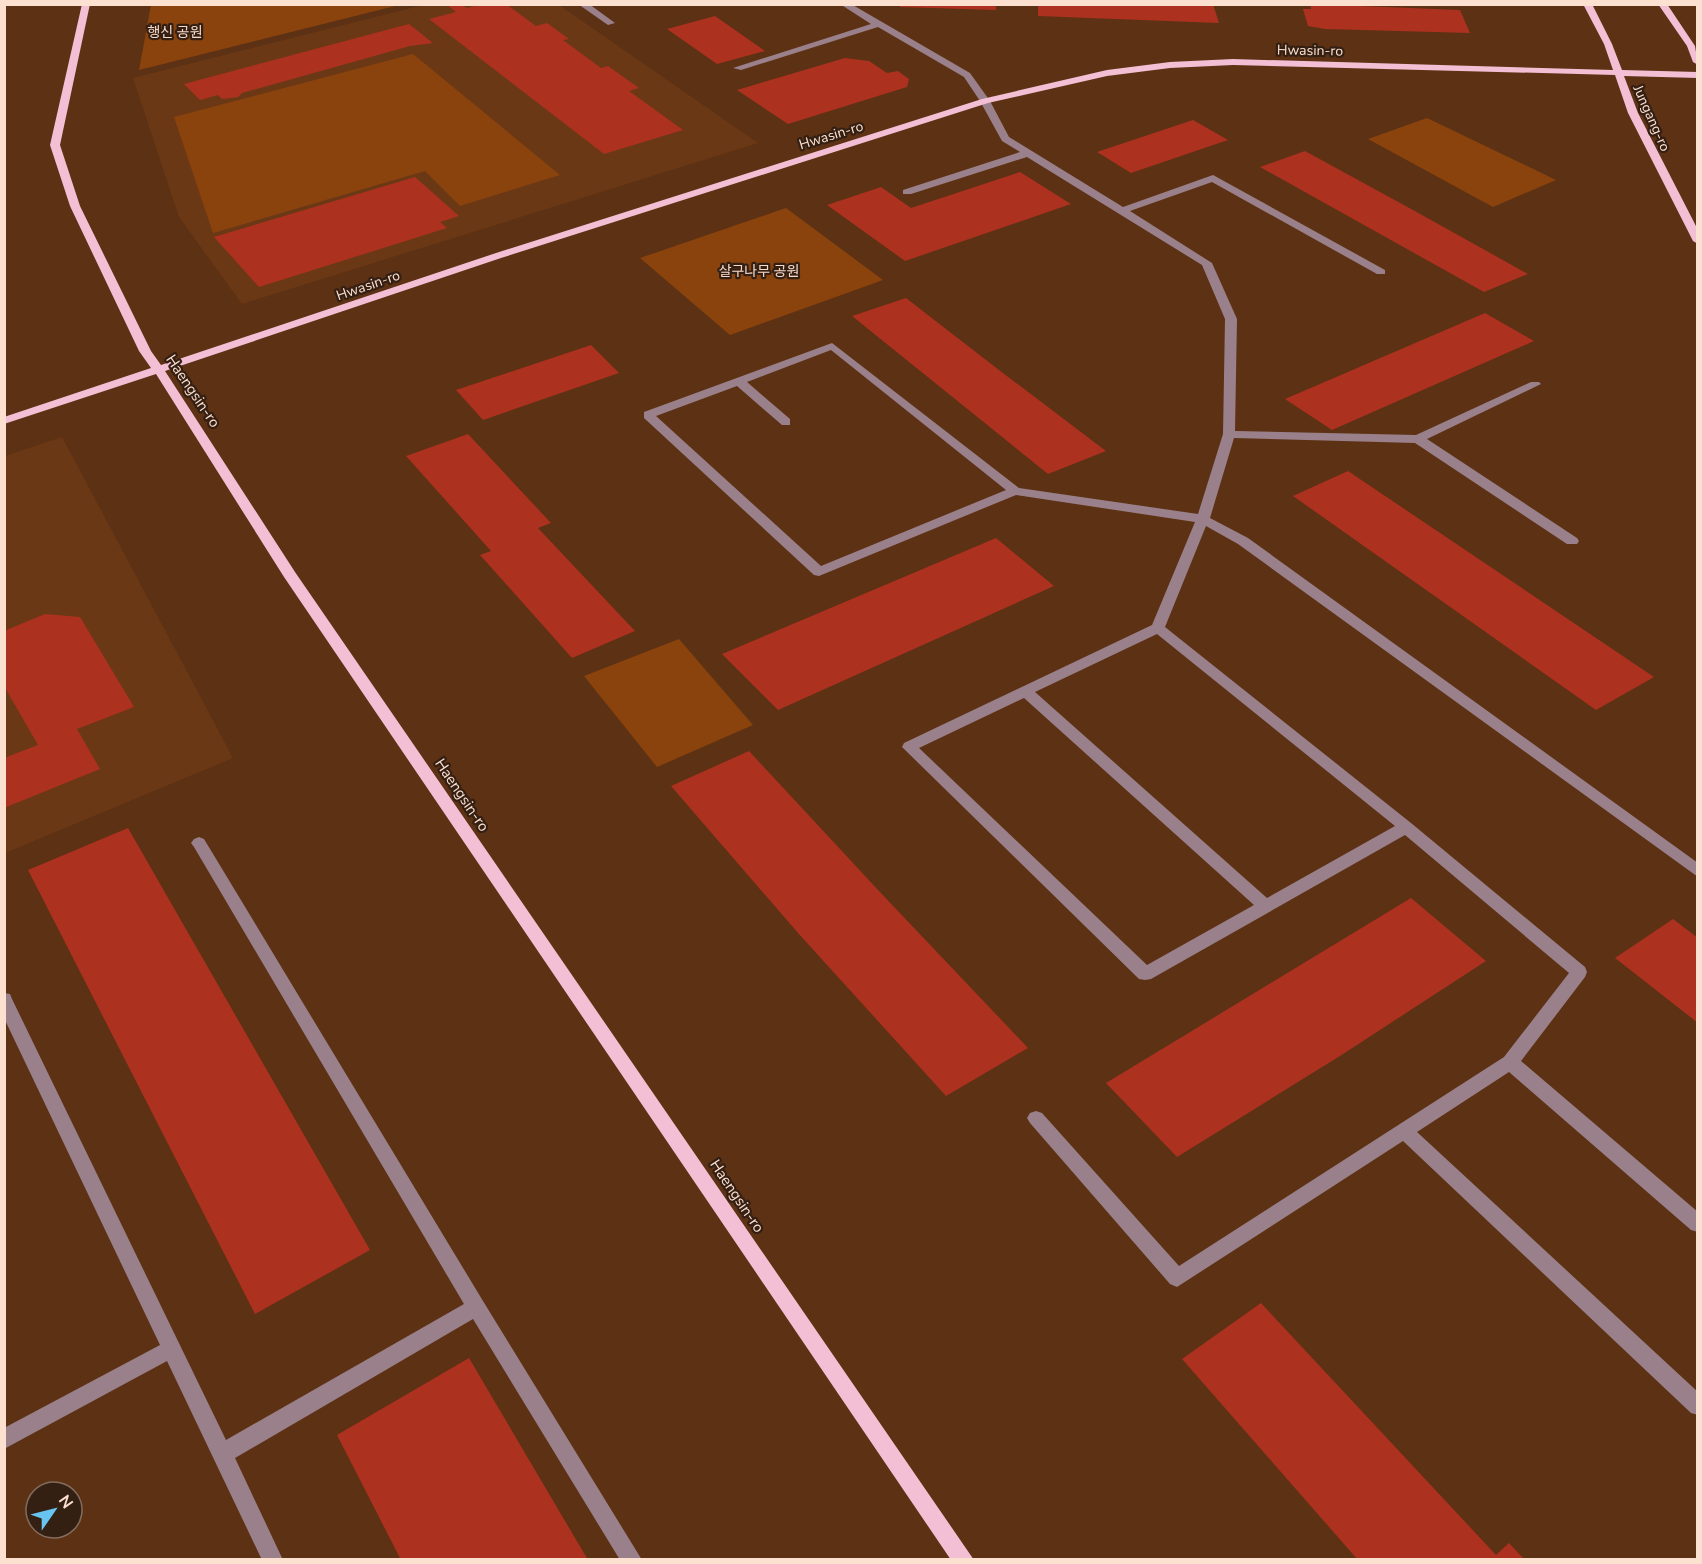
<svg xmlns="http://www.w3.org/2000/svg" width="1702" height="1564" viewBox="0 0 1702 1564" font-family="'Nunito Sans','Noto Sans KR',sans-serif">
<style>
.built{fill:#6b3816}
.green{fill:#8a430d}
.building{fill:#ac311f}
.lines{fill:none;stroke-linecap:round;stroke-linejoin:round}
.minor{fill:#99808a;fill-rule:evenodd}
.major{fill:#f3bfd5;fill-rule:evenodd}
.labels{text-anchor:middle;stroke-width:4.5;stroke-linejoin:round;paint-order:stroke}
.far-park-label{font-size:14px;fill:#f6d9c9;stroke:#341f13}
.far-street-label{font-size:14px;fill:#fce0d0;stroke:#341f13}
.street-label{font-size:15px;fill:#fce0d0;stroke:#341f13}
</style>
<rect width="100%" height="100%" fill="#5d3114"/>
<path class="built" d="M423 5H559L758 143 242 304 179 217 133 78Z
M62 437 233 758 5 853V456Z"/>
<path class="green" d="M151 5V4L399 5 139 70Z
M413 54 560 175 460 206 425 171 213 233 174 117Z
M1427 118 1556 180 1493 207 1368 139Z
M786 208 883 280 730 335 640 258Z
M679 639 753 725 657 767 584 676Z"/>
<path class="building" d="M446 4H461L467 8 482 4H506L536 26 547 23 569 39 563 40 601 68 608 66 639 88 629 91 683 130 604 154 429 19 456 12Z
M900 4H996V10L900 7Z
M1038 4H1213L1219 23 1038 16Z
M1310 4 1460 10 1470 33 1325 29 1308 26 1303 9H1311Z
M715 16 765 51 717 64 667 29Z
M409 24 433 43 410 46 242 93 238 97 222 99 218 95 200 100 184 84Z
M845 58 869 61 887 73 898 71 909 79 907 87 788 124 737 90Z
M1193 120 1228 140 1131 173 1097 152Z
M1305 151 1413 210 1528 274 1484 292 1260 167Z
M1020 172 1071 204 905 261 827 205 881 187 911 208Z
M415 177 459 216 440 222 447 228 259 287 214 237Z
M906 298 999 370 1106 451 1048 474 852 316Z
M1485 313 1534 341 1332 430 1285 399Z
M591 345 619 373 483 420 456 390Z
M468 434 551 523 538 528 635 631 572 658 480 555 491 551 406 456Z
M1348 471 1654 677 1596 710 1293 496Z
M996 538 1054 586 778 710 722 654Z
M45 614 80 617 134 707 77 729 100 769 4 808V758L38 745 4 686V631Z
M749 751 879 891 1028 1048 946 1096 798 933 671 786Z
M128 828 370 1250 255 1314 28 870Z
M1411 898 1486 961 1340 1056 1177 1157 1106 1083Z
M1673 919 1698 938V1023L1615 958Z
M1261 1303 1496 1555 1509 1543 1525 1560H1358L1182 1359Z
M469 1358 588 1560H401L337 1435Z"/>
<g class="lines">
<path class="minor" d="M578 4H589L615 23 608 25Z
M840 4H851L970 73 990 101 1009 137 1123 207 1213 175 1385 270V274H1377L1212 182 1130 211 1212 263 1237 319 1235 431 1416 435 1531 382H1539L1541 384 1427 439 1577 538 1579 541 1577 544H1567L1415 443 1234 438 1210 518 1248 538 1698 863V877L1238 544 1206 526 1165 627 1411 823 1585 967 1587 972 1585 977 1521 1061 1698 1212V1232L1691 1230 1509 1072 1417 1132 1698 1392V1415L1691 1413 1403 1141 1177 1287 1170 1284 1030 1123 1027 1118 1030 1113 1036 1111 1042 1113 1179 1266 1504 1057 1569 973 1405 835 1151 979 1145 980 1139 979 902 747 904 743 1152 625 1195 522 1016 495 819 576 814 575 644 418V412L832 343 1019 488 1198 514 1223 434 1225 319 1202 265 1027 157 911 194H903V190L1020 152 1002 141 980 101 964 77 878 27 741 70 733 68 871 24ZM831 350 1006 490 821 566 656 416 737 386 782 425H790V419L747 382ZM1157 634 1395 826 1267 898 1035 692ZM1024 698 1254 905 1147 965 919 748Z
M199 837 204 839 483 1301 642 1560H620L473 1319 235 1458 283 1560H262L167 1361 4 1449V1428L160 1345 4 1018V993L10 994 12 999 226 1440 464 1304 194 847 191 843 194 839Z"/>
<path class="major" d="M82 4H90L60 145 80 206 151 351 161 365 493 254 982 99 1107 70 1170 62 1233 59 1613 70 1604 44 1583 4H1592L1612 44 1622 70 1698 72V78L1624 76 1638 113 1698 230V244L1693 241 1628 113 1615 75 1233 65 1170 68 1107 76 988 103 501 258 165 371 295 572 974 1560H951L284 577 156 374 4 424V417L151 368 139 351 70 206 50 145Z
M1658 4H1667L1695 46 1698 65 1693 62 1687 46Z"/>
</g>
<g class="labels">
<g class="far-park-label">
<text x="175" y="37">행신 공원</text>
<text x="759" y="276">살구나무 공원</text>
</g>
<g class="far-street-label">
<text transform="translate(1310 50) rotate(1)" y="5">Hwasin-ro</text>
<text transform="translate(1652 118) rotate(66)" y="5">Jungang-ro</text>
<text transform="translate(831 135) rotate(-17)" y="5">Hwasin-ro</text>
<text transform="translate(368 285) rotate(-19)" y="5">Hwasin-ro</text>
</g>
<g class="street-label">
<text transform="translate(193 391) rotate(56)" y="5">Haengsin-ro</text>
<text transform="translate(462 795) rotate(56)" y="5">Haengsin-ro</text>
<text transform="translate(737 1196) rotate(56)" y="5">Haengsin-ro</text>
</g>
</g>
<rect width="1702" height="1564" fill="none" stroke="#fce0d0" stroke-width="12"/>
<g transform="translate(54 1510) rotate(55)"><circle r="28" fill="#341f13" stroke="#846c5f" stroke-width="1.5"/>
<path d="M0-4.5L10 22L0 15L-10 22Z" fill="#68c4f0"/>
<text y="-9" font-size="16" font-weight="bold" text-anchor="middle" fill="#fce0d0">N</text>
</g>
</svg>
